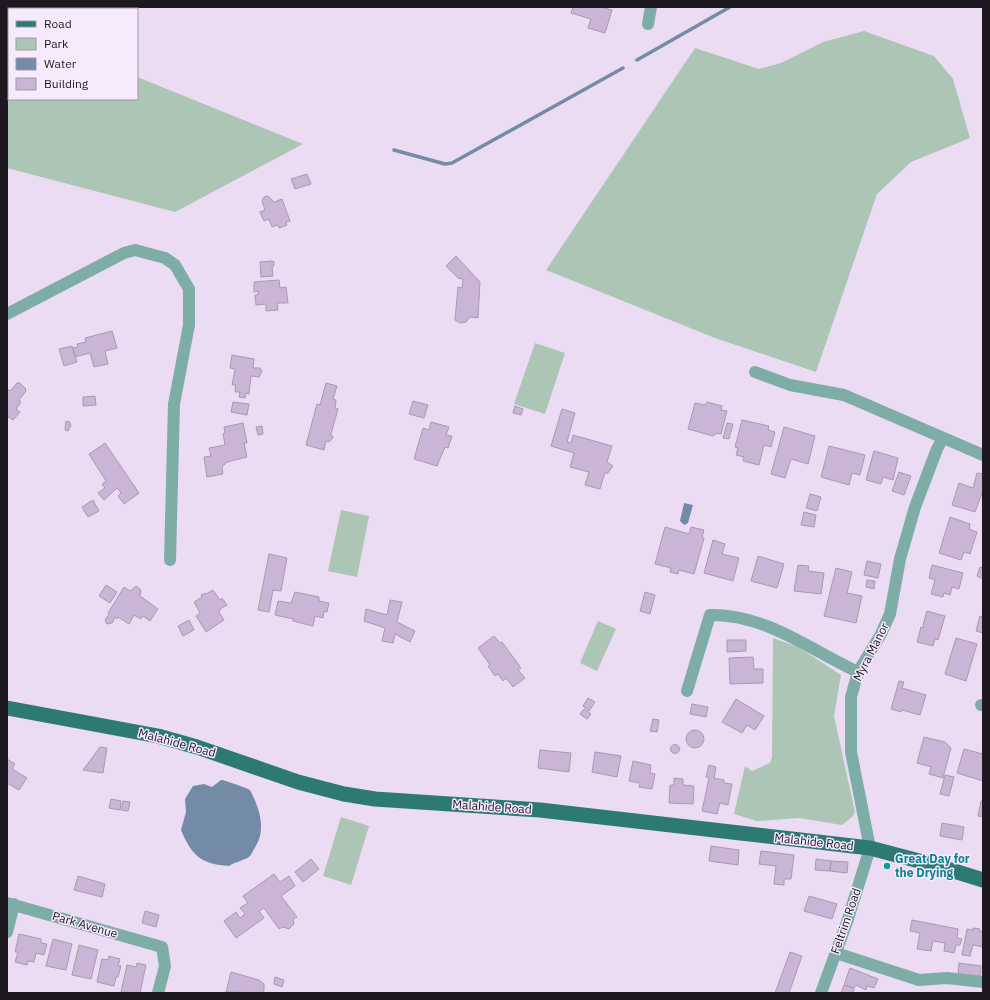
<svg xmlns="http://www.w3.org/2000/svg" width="990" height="1000" viewBox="0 0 990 1000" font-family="'IBM Plex Sans',sans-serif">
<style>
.green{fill:#acc5b5}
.water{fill:#748ba8}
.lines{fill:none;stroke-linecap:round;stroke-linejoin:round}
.stream{stroke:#748ba8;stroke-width:3.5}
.building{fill:#cab5d6;stroke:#a79ab0}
.minor{stroke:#7eaca7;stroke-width:12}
.major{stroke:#2d7a73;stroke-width:15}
.culture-dot{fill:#0f9aa8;stroke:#f6eafd;stroke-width:1.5}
.labels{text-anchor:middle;stroke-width:3;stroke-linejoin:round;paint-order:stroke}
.street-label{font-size:12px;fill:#1e1821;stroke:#f6eafd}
.culture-label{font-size:12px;font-weight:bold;fill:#0d838f;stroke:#f6eafd;text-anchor:start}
</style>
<rect width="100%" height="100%" fill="#ebdcf3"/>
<path class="green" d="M7 25H9V99H137V77L303 144 175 212 7 168Z
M864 31 934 56 953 79 970 138 911 162 877 194 816 372 715 338 546 270 695 48 759 69 781 63 823 42Z
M535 343 565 353 545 414 514 404Z
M341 510 369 516 357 577 328 571Z
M598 621 616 629 597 671 580 663Z
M773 638 798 647 841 675 834 716 855 812 853 816 842 825 799 818 757 821 734 814 745 766 752 771 770 763 772 757Z
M341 817 369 826 351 885 323 876Z"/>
<path class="water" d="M684 503 693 505 688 523 684 525 680 521Z
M221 780C225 780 246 788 250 790 260 809 267 831 254 849 253 851 251 855 249 857 245 860 235 862 229 866 201 864 192 856 181 830L186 812 185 799 193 786 204 784 212 787Z"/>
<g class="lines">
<path class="stream" d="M637 60 730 7
M394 150 445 164 452 163 623 68"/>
</g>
<path class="building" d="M47 7H101L104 8 46 9Z
M573 7H601L612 10 605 33 588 28 591 19 571 13Z
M307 174 311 184 295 189 291 179Z
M268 196 274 202 282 199 290 221 286 222 287 225 279 228 278 225 272 227 269 219 264 221 260 212 265 210 262 201 264 197Z
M456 256 480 282 478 318 470 317 466 322 460 323 455 320 458 287 462 288 463 279 458 278 446 266Z
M272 261 274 262V266H272L273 276 261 277 260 262Z
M279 280 280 288 286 287 288 303H277L278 310 266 311V304L256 305 255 295H258V291L254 292V282Z
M112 331 117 348 105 351 108 364 94 367 90 353 75 357 73 348 78 347 77 344 86 342 85 338Z
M72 346 77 362 64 366 59 349Z
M232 355 254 359 253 368H260L262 371 259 377 251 376 249 394 246 393 245 398 239 397 240 392H235L236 385H232L235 369 230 368Z
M17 383H20L26 389 25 390 26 391 19 400 21 402 16 409 20 412 13 420 9 417 7 418V389L10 391Z
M326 383 337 386 333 399 336 400 335 408 338 409 331 434 333 438 329 442 326 441 324 450 306 445 317 404 320 405Z
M95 396 96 405 83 406V397Z
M413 401 428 405 424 418 409 414Z
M233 402 249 404 247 415 231 412Z
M707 402 722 406 721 410 727 411 721 434 717 433 713 436 688 429 695 403 705 405Z
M515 406 523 409 521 415 513 413Z
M562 409 575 413 567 442 571 443 573 435 612 446 607 462 613 466 607 474 605 472 600 489 585 485 589 472 570 467 574 453 551 446Z
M742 420 769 426 768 430 775 432 771 447 764 445 759 465 743 461 744 457 736 455 738 448 735 447Z
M66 421 70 422V425H71L68 431 65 430Z
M431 422 449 427 446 435 452 436 448 448 445 447 437 466 414 459 423 428 429 430Z
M243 423 247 443H244L247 457 227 462 222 467 223 474 207 477 204 457 211 456 209 448 225 445 223 434 225 433 224 427Z
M727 423 733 424 729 439 723 438Z
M262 426 263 434 258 435 256 427Z
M784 427 815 436 808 464 791 459 785 478 771 474Z
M105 443 139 493 124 504 118 496 121 493 117 488 104 500 98 493 105 488 102 484 106 481 89 454Z
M829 446 865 455 860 475 852 473 849 485 821 477Z
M874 451 898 458 893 480 883 477 881 484 866 480Z
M899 472 911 476 904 495 892 491Z
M977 473 983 474V491L975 512 952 505 959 483 973 488Z
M810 494 821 497 817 511 806 508Z
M93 500 99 511 88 517 82 507Z
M804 512 816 515 814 527 801 525Z
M950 517 970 524 969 529 977 532 970 554 964 552 961 560 939 553Z
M665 527 689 534 691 527 704 530 702 537 704 538 694 574 679 570 678 574 670 572 671 568 655 564Z
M713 540 725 544 722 554 739 558 733 581 704 573Z
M269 554 287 558 281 591 273 590 269 612 258 610Z
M758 556 784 564 777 588 751 581Z
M867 561 881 564 878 578 864 575Z
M798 565 809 566 808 571 824 573 821 594 794 591Z
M932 565 963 573 959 589 952 587 950 595 944 593 943 597 931 594 935 580 929 578Z
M980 567 983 568V579L977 576Z
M836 568 852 572 847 593 862 596 856 623 824 616Z
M867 580 875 581 874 589 866 587Z
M106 585 117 592 110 603 99 596Z
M136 586 141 590 140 596 158 609 150 621 143 616 141 619 134 615 129 624 118 617 117 619 115 617 112 623 107 624 105 620 109 614 108 613 124 587 130 591Z
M213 590 220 600 222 598 227 605 220 609 219 612 224 620 206 632 196 616 200 613 194 602 202 597 201 595 205 593 206 594Z
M295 592 319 597V601L329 603 327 612 324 611 323 618 315 616 313 626 293 621V619L275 615 278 601 291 603Z
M645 592 655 595 650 614 640 611Z
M390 600 402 602 397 622 415 631 410 642 395 634 393 643 382 641 385 628 364 621 366 609 387 615Z
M927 611 945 616 938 640 935 639 933 646 917 642 921 627 924 628 923 625Z
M980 616 983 617V633L976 631Z
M189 620 194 630 183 636 178 626Z
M494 636 500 643 502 642 521 668 518 670 525 678 513 687 506 678 503 681 498 674 495 676 488 666 490 665 478 648Z
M956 638 977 644 966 681 945 674Z
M727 640H746V651L727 652Z
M753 657 754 669H763V683L730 684 729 658Z
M899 681 904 682 902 688 926 695 920 715 902 710 901 712 891 709Z
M588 698 595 702 589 711 583 706Z
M736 699 764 716 755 730 747 725 742 733 722 722Z
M692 704 708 707 706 717 690 714Z
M584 709 591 714 587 719 580 714Z
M653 719 659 720 657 732 650 731Z
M686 739a9 9 0 1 1 18 0a9 9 0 1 1-18 0Z
M924 737 945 742 951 748 943 778 929 774 931 767 917 763Z
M670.5 749a4.5 4.5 0 1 1 9 0a4.5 4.5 0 1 1-9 0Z
M100 747 107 748 103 773 83 770Z
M964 749 983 754V781L957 773Z
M540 750 571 753 569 772 538 768Z
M595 752 621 756 617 777 592 772Z
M7 759 15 764 12 769 27 778 19 790 7 783Z
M633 761 651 765 650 773 655 774 652 789 639 787 640 783 629 781Z
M709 765 716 767 714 778 724 780V783L732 784 728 805 720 803 717 814 702 811 709 778 706 777Z
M945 775 954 777 949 796 940 794Z
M674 778 683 779V785L694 786 693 804 669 803 670 785H674Z
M111 799 121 801 120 810 109 808Z
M123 801 130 802 128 811 121 810Z
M981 801H983V817L978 816Z
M942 823 964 827 962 840 940 836Z
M711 846 739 850 738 865 709 861Z
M761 851 794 855 791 879H784V885L774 884 776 866 759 864Z
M311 859 319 869 303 882 295 872Z
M816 859 831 861 830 871 815 870Z
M831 861 848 862 847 873 830 871Z
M274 874 280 882 289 876 295 886 281 896 297 917 293 919 294 924 289 929 283 927 279 929 264 908 259 911 264 918 236 938 224 921 236 912 240 918 245 914 240 908 248 903 243 896Z
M78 876 105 884 102 897 74 890Z
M809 896 837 904 832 919 804 911Z
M145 911 159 915 156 927 142 923Z
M912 920 958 929 957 938 962 939 960 945H956L954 953 944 951 945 943 933 941 931 951 917 949 920 933 910 931Z
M973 928 980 929 979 931 983 932V947L973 945 970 956 962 955 967 929 973 930Z
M19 934 41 939V943L47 944 44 955 36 953 34 962 28 961 27 965 15 962 18 952H15Z
M53 939 72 944 66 970 46 966Z
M79 945 98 950 91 979 72 975Z
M790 952 802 956 789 993H775Z
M109 956 120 959 118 966H121L118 977H116L114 986 97 982 102 959 108 960Z
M137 963 146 965 140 993 121 992 127 965 136 967Z
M959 963 981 966 980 977 958 974Z
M850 968 878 979 874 988 867 986 866 990 856 985 854 988 844 985Z
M231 972 259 980 264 984V991L261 993 226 992Z
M275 977 284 980 282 987 274 984Z
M844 985 854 988 853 993H841Z"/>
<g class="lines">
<path class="minor" d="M648 24 651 7
M7 314 124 253 135 250 165 258 175 265 189 289V325L174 404 170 560
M755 372 790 385 844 395 983 455
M687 691 710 615C766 614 810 650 858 672
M981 705H983
M7 903 162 947 165 966 158 993
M7 932 14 904
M836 953 919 980 947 978 983 982
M821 993 847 922 870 848 851 752V697L858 672 881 634 890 614 900 559 915 507 937 449 943 438"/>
<path class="major" d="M7 708 158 736 197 747 298 782 344 794 375 799 540 810 870 848 938 866 983 880"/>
</g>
<circle class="culture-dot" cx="887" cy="866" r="4"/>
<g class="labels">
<g class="street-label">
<text transform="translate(871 652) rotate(-63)" y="4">Myra Manor</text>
<text transform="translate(177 743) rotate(15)" y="4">Malahide Road</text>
<text transform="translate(492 807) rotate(4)" y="4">Malahide Road</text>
<text transform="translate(814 842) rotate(6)" y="4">Malahide Road</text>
<text transform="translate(846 921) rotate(-71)" y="4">Feltrim Road</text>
<text transform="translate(85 925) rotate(16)" y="4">Park Avenue</text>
</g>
<g class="culture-label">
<text x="895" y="863">Great Day for<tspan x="895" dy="14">the Drying</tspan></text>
</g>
</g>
<rect width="990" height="1000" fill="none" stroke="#1e1821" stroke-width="16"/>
<rect x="8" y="8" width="130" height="92" fill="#f6eafd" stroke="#a096a5"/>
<rect x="16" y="21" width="20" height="6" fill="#2d7a73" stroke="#a096a5"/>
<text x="44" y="28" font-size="12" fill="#1e1821">Road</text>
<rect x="16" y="38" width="20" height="12" fill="#acc5b5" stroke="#a096a5"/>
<text x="44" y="48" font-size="12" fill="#1e1821">Park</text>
<rect x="16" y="58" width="20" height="12" fill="#748ba8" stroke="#a096a5"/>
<text x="44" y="68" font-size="12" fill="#1e1821">Water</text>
<rect x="16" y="78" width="20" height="12" fill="#cab5d6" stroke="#a096a5"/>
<text x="44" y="88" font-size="12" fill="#1e1821">Building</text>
</svg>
